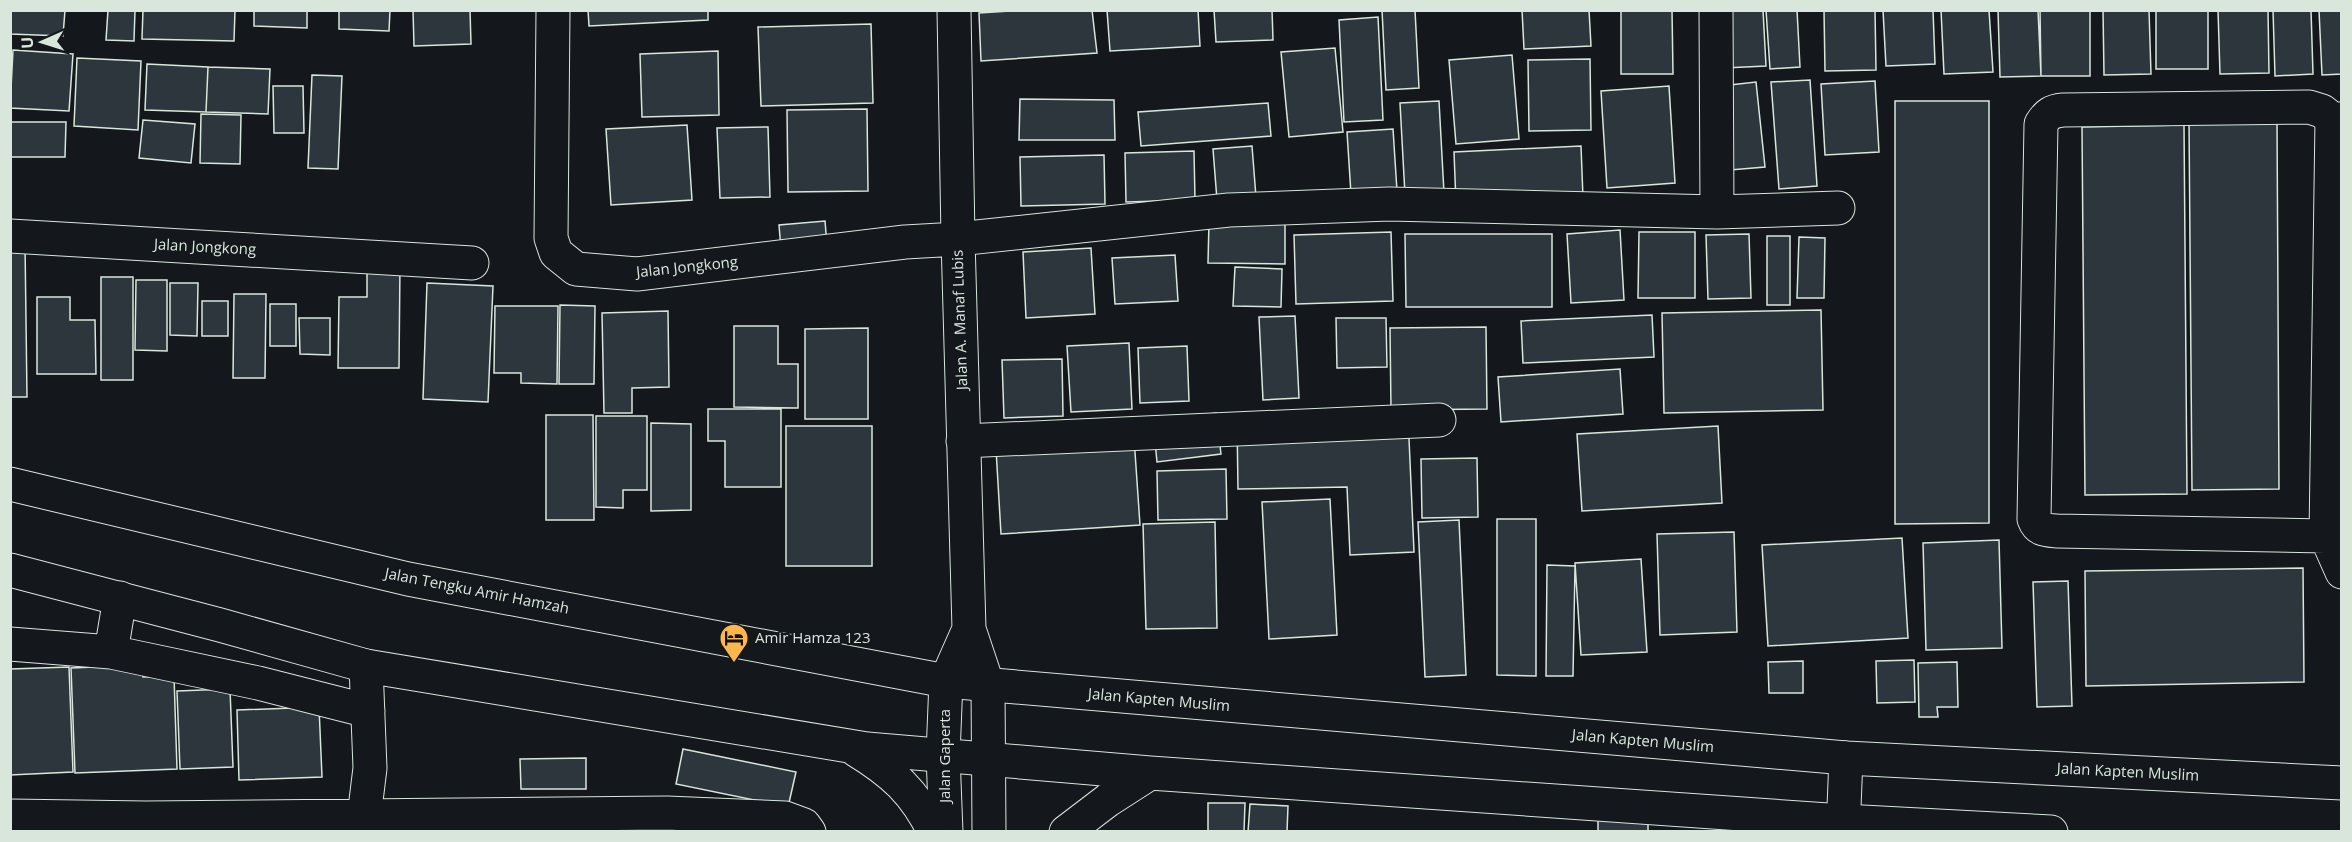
<svg xmlns="http://www.w3.org/2000/svg" width="2352" height="842" viewBox="0 0 2352 842" font-family="'Open Sans',sans-serif">
<style>
.building{fill:#2c363c;stroke:#d8e6dc;stroke-width:1.5}
.lines{fill:none;stroke-linecap:round;stroke-linejoin:round}
.minor-casing{stroke:#d8e6dc;stroke-width:35}
.major-casing{stroke:#d8e6dc;stroke-width:35}
.minor{stroke:#14181c;stroke-width:33}
.major{stroke:#14181c;stroke-width:33}
.labels{text-anchor:middle;stroke-width:4.5;stroke-linejoin:round;paint-order:stroke}
.street-label{font-size:15px;fill:#d8e6dc;stroke:#14181c}
.poi-label{font-size:15px;fill:#d8e6dc;stroke:#14181c;text-anchor:start}
</style>
<rect width="100%" height="100%" fill="#14181c"/>
<path class="building" d="M10 10H65L63 36 10 34Z
M108 10H135L134 41 106 40Z
M143 10H235L234 41 142 39Z
M254 10H307V28L254 26Z
M339 10H390L389 31 339 29Z
M413 10H470L471 44 414 46Z
M588 10H708V20L589 26Z
M1025 10H1092L1097 53 981 61 979 13Z
M1107 10H1198L1200 46 1110 51Z
M1214 10H1272L1273 40 1216 42Z
M1382 10H1415L1419 88 1386 90Z
M1522 10H1589L1591 46 1524 49Z
M1621 10H1672L1673 74H1621Z
M1721 10H1763L1766 66 1724 68Z
M1766 10H1797L1800 67 1770 69Z
M1824 10H1875L1876 70 1825 71Z
M1883 10H1933L1935 64 1886 66Z
M1941 10H1989L1993 72 1944 74Z
M1998 10H2038L2041 76 2000 77Z
M2040 10H2090V76H2041Z
M2103 10H2149L2151 74 2104 75Z
M2156 10H2208V69H2156Z
M2218 10H2268L2269 73 2220 74Z
M2273 10H2311L2313 74 2275 76Z
M2319 10H2342V74L2322 75Z
M1378 17 1383 120 1344 122 1339 20Z
M871 24 873 103 761 106 758 27Z
M1335 48 1343 132 1289 137 1281 52Z
M13 50 73 54 69 111 10 108Z
M718 51 719 115 642 117 640 54Z
M1512 55 1519 139 1456 144 1449 60Z
M77 58 141 61 138 130 74 126Z
M1590 59 1591 130 1529 131 1528 60Z
M147 64 208 67 206 112 145 110Z
M208 67 270 69 268 114 206 112Z
M312 75 342 76 338 169 308 168Z
M1810 80 1817 186 1779 189 1771 82Z
M1875 81 1879 152 1825 155 1821 84Z
M1756 82 1765 167 1730 170 1721 86Z
M273 86H303L304 133H274Z
M1669 86 1675 183 1607 188 1601 91Z
M1020 99 1114 100 1115 140H1019Z
M1439 101 1444 193 1405 195 1400 103Z
M1895 101H1989V523L1895 524Z
M1268 103 1271 136 1141 146 1138 112Z
M867 109 868 191 788 192 787 110Z
M201 114 241 115 240 164 200 163Z
M2277 119 2279 489 2192 490 2189 120Z
M143 120 195 124 191 163 139 158Z
M10 122H66L65 157H10Z
M687 125 692 200 611 205 606 129Z
M2184 125 2187 494 2085 495 2082 127Z
M768 127 770 197 720 198 717 128Z
M1393 129 1397 191 1351 194 1347 132Z
M1252 146 1256 197 1217 200 1213 149Z
M1581 146 1583 198 1456 204 1454 152Z
M1194 151 1195 200 1126 202 1125 153Z
M1104 155 1105 204 1021 206 1020 157Z
M825 221 827 245 781 249 779 225Z
M1209 222 1285 223V264L1208 263Z
M1620 230 1624 300 1571 303 1567 234Z
M1391 232 1393 301 1296 304 1294 235Z
M1639 232H1695V298H1638Z
M1405 234H1552V307H1406Z
M1749 234 1751 298 1708 299 1706 235Z
M1767 236H1790V305H1767Z
M1799 237 1825 238 1824 298H1797Z
M25 243 27 397H10V244Z
M1091 248 1095 314 1026 318 1023 252Z
M1175 255 1178 301 1115 304 1112 258Z
M367 263H400L399 368H338L339 297H367Z
M1235 267 1282 269 1281 307 1233 306Z
M101 277H133V380H101Z
M136 280H167V351L135 350Z
M170 283H198L197 336 170 335Z
M427 283 493 286 488 402 423 399Z
M234 294H266L265 378H233Z
M37 297H70V320H95L96 374H37Z
M202 301H228V336H202Z
M270 304H296V346H270Z
M560 305 595 306 594 384H559Z
M495 306H558L557 384 521 383V373H494Z
M1821 310 1823 410 1664 413 1662 313Z
M668 311 669 387 632 388V413H604L602 313Z
M1652 315 1654 357 1523 363 1521 321Z
M1295 316 1299 398 1263 400 1259 317Z
M299 318H330V355L300 354Z
M1336 318H1386L1387 367 1337 368Z
M734 326H778V364H798V408L734 407Z
M1486 327 1487 409 1391 410 1390 328Z
M868 328V419H805V329Z
M1129 343 1132 409 1071 412 1067 346Z
M1187 346 1189 401 1140 403 1138 348Z
M1062 359 1063 416 1004 418 1002 360Z
M1620 369 1623 414 1501 422 1498 377Z
M708 409H781V487H725V441H708Z
M1216 413 1221 454 1157 462 1153 421Z
M546 415H593L594 520H546Z
M596 416H647V490H623V508L596 507Z
M1408 416 1414 552 1350 555 1347 487 1238 489 1237 422Z
M651 423 691 424V510L651 511Z
M1133 423 1140 525 1001 534 995 432Z
M786 426H872V566H786Z
M1718 426 1722 503 1582 511 1577 434Z
M1477 458 1478 517 1422 518 1421 459Z
M1226 469 1227 519 1158 520 1157 471Z
M1330 499 1337 635 1269 639 1262 502Z
M1497 519H1536V676L1497 675Z
M1459 520 1466 675 1425 677 1418 522Z
M1215 522 1217 628 1146 629 1143 524Z
M1734 532 1737 632 1660 635 1657 534Z
M1902 538 1908 638 1768 646 1762 545Z
M1999 540 2002 648 1926 650 1923 543Z
M1641 559 1647 652 1581 655 1575 563Z
M1547 565 1575 566 1573 676H1546Z
M2303 568 2304 682 2086 686 2085 571Z
M2068 581 2072 706 2037 707 2033 582Z
M1914 660 1915 702 1877 703 1876 661Z
M1803 661V693H1769L1768 662Z
M1957 662 1958 707H1937L1938 717H1919L1918 663Z
M142 665 143 677 174 676 177 769 75 773 71 668Z
M69 667 73 772 10 775V669Z
M230 689 233 767 180 769 177 691Z
M319 707 322 777 239 780 237 710Z
M683 749 796 772 788 807 676 784Z
M586 758V789H521L520 759Z
M1208 803H1245L1244 832H1208Z
M1250 804 1288 806 1287 832H1248Z
M1598 820 1648 821V832H1598Z
M661 821 662 832H602V823Z"/>
<g class="lines">
<g class="minor-casing">
<path id="minor" d="M553 10 551 238 556 253 576 269 637 274 905 242 958 239 1229 210 1389 204 1717 212 1838 208
M954 10 958 239 969 629 988 686 989 832
M1716 10 1717 212
M2332 119 2326 536 2342 572
M10 236 472 263
M963 441 1439 420
M2326 536 2057 531C2045 530 2038 530 2034 519L2041 124C2047 114 2052 111 2063 110L2309 107 2322 111 2332 119H2342
M10 644 111 652 258 683 368 711
M111 652 120 598
M10 816 146 818 667 813 785 818 804 825 809 832
M364 817 370 768 366 666
M946 832 943 755 946 681 969 629
M1843 832 1846 758"/>
</g>
<g class="major-casing">
<path id="major" d="M10 484 408 579 946 681 1846 758 2342 783
M10 570 220 625 366 666 867 749 1150 773 1843 821 2051 832
M856 750C892 772 915 792 934 832
M1066 832 1108 800 1150 773"/>
</g>
<use href="#minor" class="minor"/>
<use href="#major" class="major"/>
</g>
<defs>
<g id="hotel-pin" transform="scale(1.5)"><path d="M0 17L-7.5 6A9.5 9.5 0 1 1 7.5 6Z" fill="#ffb74d" stroke="#14181c"/><path d="M-6-4.5h1.5V1H6V5H4.5V3h-9V5H-6ZM-4 0a1.8 1.8 0 1 1 3.6 0ZM.5 0V-2.5h3Q6-2.5 6 0Z" fill="#111"/></g>
</defs>
<g fill-rule="evenodd">
<use href="#hotel-pin" x="734" y="638"/>
</g>
<g class="labels">
<g class="street-label">
<text transform="translate(205 247) rotate(3)" y="5">Jalan Jongkong</text>
<text transform="translate(687 267) rotate(-6)" y="5">Jalan Jongkong</text>
<text transform="translate(960 320) rotate(-92)" y="5">Jalan A. Manaf Lubis</text>
<text transform="translate(477 591) rotate(11)" y="5">Jalan Tengku Amir Hamzah</text>
<text transform="translate(1159 700) rotate(5)" y="5">Jalan Kapten Muslim</text>
<text transform="translate(1643 741) rotate(5)" y="5">Jalan Kapten Muslim</text>
<text transform="translate(945 756) rotate(-90)" y="5">Jalan Gaperta</text>
<text transform="translate(2128 772) rotate(3)" y="5">Jalan Kapten Muslim</text>
</g>
<g class="poi-label">
<text x="755" y="643">Amir Hamza 123</text>
</g>
</g>
<rect width="2352" height="842" fill="none" stroke="#d8e6dc" stroke-width="24"/>
<g transform="translate(42 42) rotate(267)" stroke="#14181c" stroke-width="4.5" paint-order="stroke">
<path d="M0-4.5L10 22L0 15L-10 22Z" fill="#d8e6dc"/>
<text y="-9" font-size="16" font-weight="bold" text-anchor="middle" fill="#d8e6dc">U</text>
</g>
</svg>
